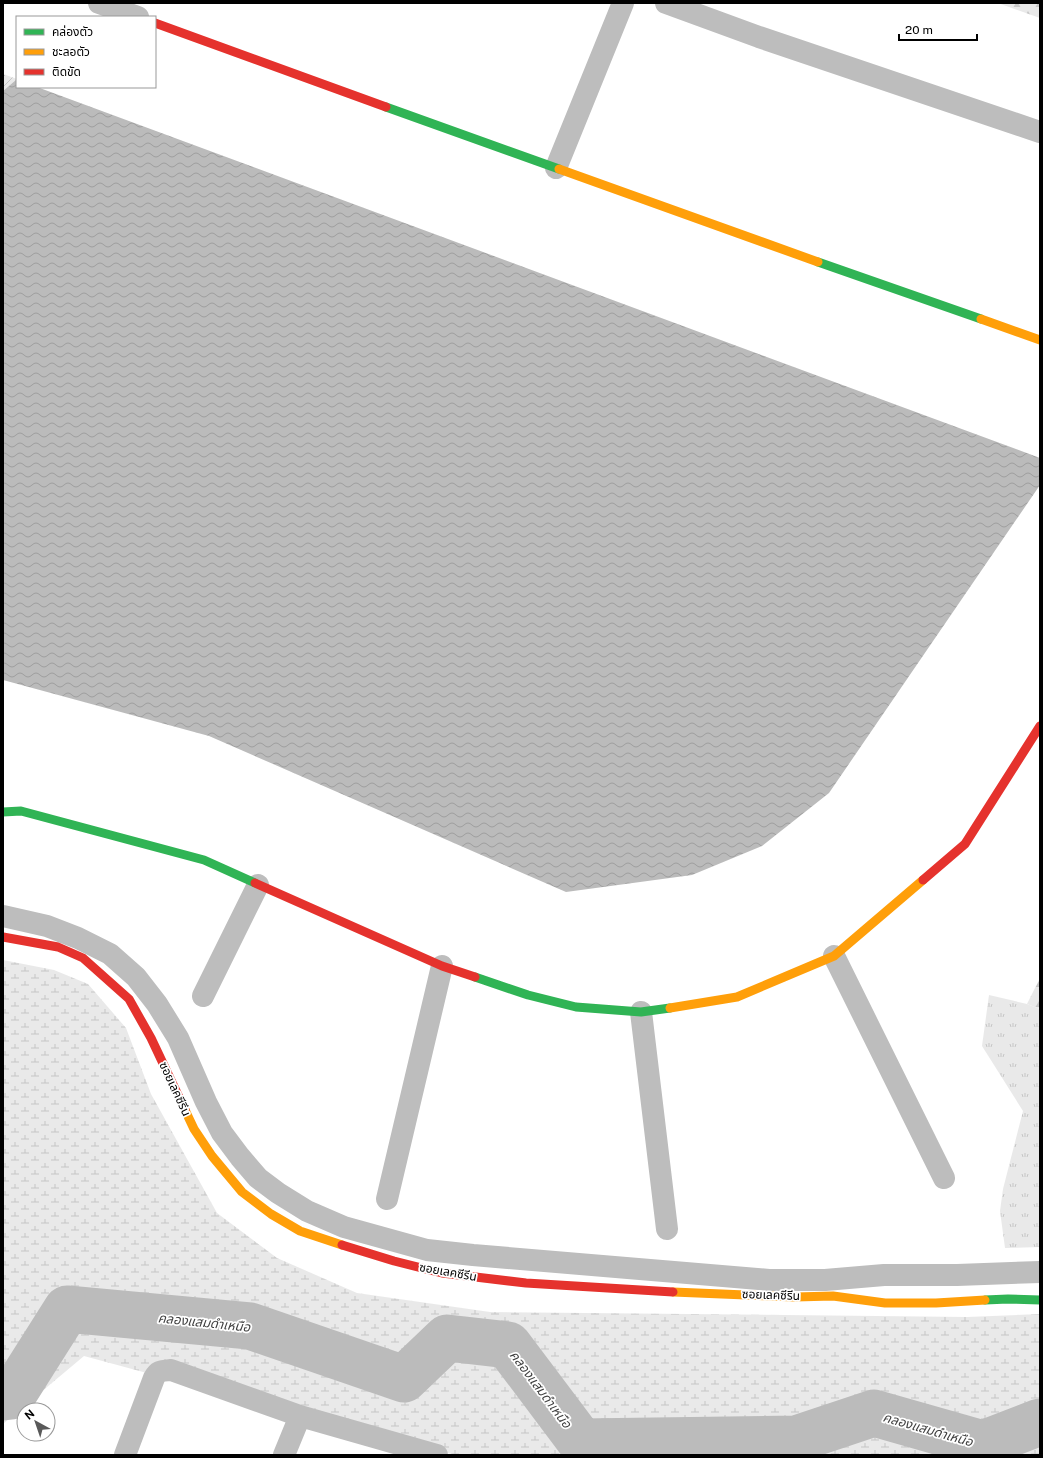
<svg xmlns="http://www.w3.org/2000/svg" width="1043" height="1458" viewBox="0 0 1043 1458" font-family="'Public Sans','Noto Sans Thai',sans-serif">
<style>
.grass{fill:url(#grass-tufts)}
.forest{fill:url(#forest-firs)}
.wetland{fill:url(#wetland-marsh)}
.garden{fill:url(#garden-furrows)}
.water{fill:url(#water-waves)}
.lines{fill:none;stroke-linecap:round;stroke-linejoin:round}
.river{stroke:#bbb;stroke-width:47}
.street{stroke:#bdbdbd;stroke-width:22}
.fast{stroke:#30b455;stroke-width:9}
.slow{stroke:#ff9f0a;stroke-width:9}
.jam{stroke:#e5322d;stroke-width:9}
.labels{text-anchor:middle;stroke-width:3.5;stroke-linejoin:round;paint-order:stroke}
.street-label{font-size:12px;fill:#000;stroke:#fff}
.water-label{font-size:13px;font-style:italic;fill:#3f3f3f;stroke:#fff}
</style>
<defs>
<pattern id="grass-tufts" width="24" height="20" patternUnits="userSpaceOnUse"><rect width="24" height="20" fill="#e9e9e9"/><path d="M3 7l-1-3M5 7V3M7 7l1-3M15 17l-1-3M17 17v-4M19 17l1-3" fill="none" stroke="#c6c6c6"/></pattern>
<pattern id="forest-firs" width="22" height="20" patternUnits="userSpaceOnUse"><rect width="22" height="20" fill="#e9e9e9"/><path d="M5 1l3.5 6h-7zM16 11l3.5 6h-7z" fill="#c6c6c6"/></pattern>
<pattern id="wetland-marsh" width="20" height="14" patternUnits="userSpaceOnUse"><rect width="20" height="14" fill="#e9e9e9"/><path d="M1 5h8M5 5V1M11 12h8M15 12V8" fill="none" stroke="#c6c6c6"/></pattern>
<pattern id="garden-furrows" width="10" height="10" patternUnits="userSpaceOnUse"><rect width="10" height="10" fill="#e9e9e9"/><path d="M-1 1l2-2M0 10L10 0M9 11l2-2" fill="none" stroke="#c6c6c6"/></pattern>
<pattern id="water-waves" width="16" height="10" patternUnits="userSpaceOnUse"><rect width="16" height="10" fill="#bbb"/><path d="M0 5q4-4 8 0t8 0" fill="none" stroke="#9f9f9f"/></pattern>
</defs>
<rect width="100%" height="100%" fill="#fff"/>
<path class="grass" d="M989 995 1027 1004 1040 1009V1247L1005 1248 1000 1211 1003 1189 1023 1111 982 1046Z"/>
<path class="forest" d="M999 3H1040V18L998 3Z
M1040 978V1009L1027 1004Z"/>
<path class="wetland" d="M3 960 54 970 88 984 126 1028 151 1094 217 1213 277 1258 357 1293 490 1312 967 1317 1040 1314V1454L460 1455 439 1452 84 1356 3 1424Z"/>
<path class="garden" d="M3 74 17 79 3 91Z"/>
<path class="water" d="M17 79V87H37L1040 458V485L829 793 762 846 692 875 566 892 209 736 3 680V91Z"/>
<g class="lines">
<path class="river" d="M3 1397 12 1396 67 1309 250 1326 404 1379 447 1338 508 1345 581 1442 796 1439 874 1413 983 1444 1040 1422"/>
<path class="street" d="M99 3 138 17
M666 3 759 37 1040 132
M556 168 623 3
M3 916 47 926 78 938 110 954 136 977 157 1004 178 1038 206 1102 222 1133 240 1157 258 1178 278 1193 307 1211 344 1227 427 1250 473 1255 769 1280H825L884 1275H957L1040 1272
M834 956 944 1178
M203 996 258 885
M641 1012 667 1229
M387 1199 442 966
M125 1455 154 1378C158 1370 162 1371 171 1370L300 1416 437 1455
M284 1455 300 1416"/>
<path class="fast" d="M386 107 559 169
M818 262 981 319
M3 812 21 811 204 860 255 883
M475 977 528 995 576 1007 641 1012 670 1008
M985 1300 1008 1299 1040 1300"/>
<path class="slow" d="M559 169 818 262
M981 319 1040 340
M670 1008 737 997 834 956 923 880
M185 1110 194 1129 212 1156 242 1192 271 1214 300 1231 342 1245
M673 1292 795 1297 833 1296 885 1303H936L985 1300"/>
<path class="jam" d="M155 23 386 107
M923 880 965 844 1040 726
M255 883 442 966 475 977
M3 937 58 947 83 958 129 999 151 1038 185 1110
M342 1245 394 1261 442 1273 526 1283 673 1292"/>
</g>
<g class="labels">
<g class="street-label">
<text transform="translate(175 1089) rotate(65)" y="4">ซอยเลคซีรีน</text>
<text transform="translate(448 1272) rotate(10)" y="4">ซอยเลคซีรีน</text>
<text transform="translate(771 1295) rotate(2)" y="4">ซอยเลคซีรีน</text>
</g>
<g class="water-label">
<text transform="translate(204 1322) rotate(6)" y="5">คลองแสมดำเหนือ</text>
<text transform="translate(541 1389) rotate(53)" y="5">คลองแสมดำเหนือ</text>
<text transform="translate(928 1429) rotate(16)" y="5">คลองแสมดำเหนือ</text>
</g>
</g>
<rect width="1043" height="1458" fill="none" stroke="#000000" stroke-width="8"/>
<rect x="16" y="16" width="140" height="72" fill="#ffffff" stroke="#999999"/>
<rect x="24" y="29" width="20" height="6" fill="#30b455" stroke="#999999"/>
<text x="52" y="36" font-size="12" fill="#000000">คล่องตัว</text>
<rect x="24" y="49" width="20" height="6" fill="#ff9f0a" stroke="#999999"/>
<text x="52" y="56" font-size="12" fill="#000000">ชะลอตัว</text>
<rect x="24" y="69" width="20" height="6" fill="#e5322d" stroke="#999999"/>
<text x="52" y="76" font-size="12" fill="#000000">ติดขัด</text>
<g transform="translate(36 1422) rotate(320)"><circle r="19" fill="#ffffff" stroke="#999999"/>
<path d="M0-3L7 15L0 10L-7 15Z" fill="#595959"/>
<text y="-6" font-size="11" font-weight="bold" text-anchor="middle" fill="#000000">N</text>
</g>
<path d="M899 34v6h78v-6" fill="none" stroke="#000000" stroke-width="2"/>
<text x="905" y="34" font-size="12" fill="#000000" stroke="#ffffff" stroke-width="3" paint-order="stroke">20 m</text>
</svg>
